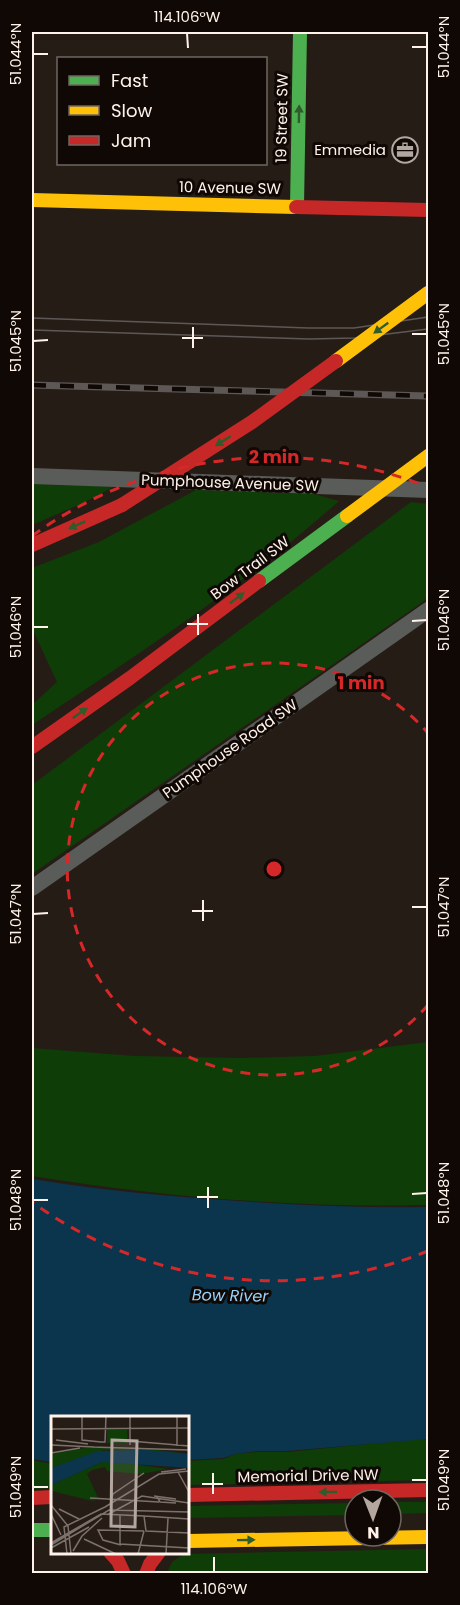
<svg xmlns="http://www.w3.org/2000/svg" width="460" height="1605" viewBox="0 0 460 1605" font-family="Poppins,sans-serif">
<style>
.green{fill:#0f3d08}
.water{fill:#0b354c}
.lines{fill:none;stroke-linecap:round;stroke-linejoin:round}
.street{stroke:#5a5c5a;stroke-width:16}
.fast{stroke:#4caf50;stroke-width:14}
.slow{stroke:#ffc107;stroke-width:14}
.jam{stroke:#c62828;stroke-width:14}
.tram{stroke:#5d5856;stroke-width:1.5}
.rail-casing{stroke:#5d5856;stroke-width:7}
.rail{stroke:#0f0804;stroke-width:4.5;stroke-dasharray:14;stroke-linecap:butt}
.slow-bridge{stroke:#ffc107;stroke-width:14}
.jam-bridge{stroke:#c62828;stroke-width:14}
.oneway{fill:#2e5c2a}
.ticks{fill:none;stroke:#fff2ea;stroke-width:2}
.ring{fill:none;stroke:#d62828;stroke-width:3;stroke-dasharray:10 8}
.labels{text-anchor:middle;stroke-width:6;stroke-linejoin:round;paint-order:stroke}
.street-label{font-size:15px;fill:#fff2ea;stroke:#0f0804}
.poi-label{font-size:15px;fill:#fff2ea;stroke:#0f0804;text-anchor:end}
.water-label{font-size:16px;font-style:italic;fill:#96d2fc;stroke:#0f0804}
.inset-road{fill:none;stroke:#7d726b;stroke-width:1.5}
.view{fill:#b3a7a0;fill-opacity:0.15;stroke:#b3a7a0;stroke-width:3}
.inset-edge{fill:none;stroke:#fff2ea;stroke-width:3}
.centre{fill:#d62828;stroke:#0f0804;stroke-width:3}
.ring-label{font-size:18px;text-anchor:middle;font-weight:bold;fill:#d62828;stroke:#0f0804;stroke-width:6;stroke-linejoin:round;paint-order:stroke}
.neatline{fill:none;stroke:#fff2ea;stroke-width:2}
.ticks-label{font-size:15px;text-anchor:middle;fill:#fff2ea}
</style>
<rect width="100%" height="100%" fill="#261c16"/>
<path class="green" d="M35 484 117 485 83 503 32 525V486Z
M196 490 314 494 339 501C246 584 136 656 32 725V705L57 682 32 628V568L99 542Z
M411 502 428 504V596L424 601 32 874V785Z
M428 1042V1205C296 1208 162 1197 32 1176V1048L134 1056 240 1058 315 1056Z
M421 1439 428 1440V1480L188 1485V1461L223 1459 236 1454 257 1452H287Z
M32 1460 52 1464V1488L32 1489Z
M391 1502H428V1513L391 1514Z
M355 1503V1515L188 1518V1506Z
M428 1549V1573H167L172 1562 184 1554Z"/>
<path class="water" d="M32 1179C110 1192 189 1198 268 1203 322 1206 375 1208 428 1207V1439L287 1451H257L236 1454 223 1458 188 1460V1418H52V1462L32 1459Z"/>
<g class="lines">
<path class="street" d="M32 476 428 490
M32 888 428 610"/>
<path class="fast" d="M297 206 300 32
M259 581 347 516
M32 1530H52"/>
<path class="slow" d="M32 200 296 207
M188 1541 428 1537"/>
<path class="jam" d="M296 207 428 210
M32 545 122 505
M32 747 130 678 259 581
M188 1495 428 1490
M32 1498 52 1497
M110 1552 118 1561 124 1574
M146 1574 150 1564 159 1552"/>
<path class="tram" d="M32 318 308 328H354L428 317
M32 330 309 339 355 338 428 329"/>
<g class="rail-casing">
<path id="rail" d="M32 385 428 396"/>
</g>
<use href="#rail" class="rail"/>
<path class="slow-bridge" d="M336 361 428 293
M347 516 428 456"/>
<path class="jam-bridge" d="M122 505 252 422 336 361"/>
</g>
<defs><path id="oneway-solid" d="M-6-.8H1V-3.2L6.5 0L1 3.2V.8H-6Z" transform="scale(1.5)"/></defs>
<g class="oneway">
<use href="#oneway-solid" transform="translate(299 114) rotate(-89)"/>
<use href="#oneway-solid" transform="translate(381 328) rotate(144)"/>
<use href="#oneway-solid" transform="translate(223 441) rotate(148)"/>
<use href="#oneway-solid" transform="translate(77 525) rotate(156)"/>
<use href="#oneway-solid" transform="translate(237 598) rotate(-37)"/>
<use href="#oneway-solid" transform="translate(80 713) rotate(-35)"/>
<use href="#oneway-solid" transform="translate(328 1492) rotate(179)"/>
<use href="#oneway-solid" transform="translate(246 1540) rotate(-1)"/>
</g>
<path class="ticks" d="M187 33 188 48M412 47H427M33 54H48M193 327V348M412 334H427M182 338H203M33 341 48 340M198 614V635M412 621 427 620M187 624H208M33 627H48M203 900V921M412 907H427M192 911H213M33 914 48 913M208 1187V1208M412 1194 427 1193M197 1197H218M33 1200H48M213 1473V1494M412 1480H427M202 1484H223M33 1487H48M214 1557V1572"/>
<g class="ring">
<path d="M428 1005A206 206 0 1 1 428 733"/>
<path d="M428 1251A412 412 0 0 1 32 1202M32 536A412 412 0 0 1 428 487"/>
</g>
<defs>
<g id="office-ring" transform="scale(1.35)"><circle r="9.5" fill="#0f0804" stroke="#b3a7a0" stroke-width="1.5"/><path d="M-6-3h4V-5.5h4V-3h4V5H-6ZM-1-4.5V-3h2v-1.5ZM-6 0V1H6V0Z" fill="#b3a7a0"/></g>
</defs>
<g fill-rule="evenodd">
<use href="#office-ring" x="405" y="150"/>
</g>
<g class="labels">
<g class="street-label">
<text transform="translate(282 118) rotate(-89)" y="5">19 Street SW</text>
<text transform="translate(230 188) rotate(1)" y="5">10 Avenue SW</text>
<text transform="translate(230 483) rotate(2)" y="5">Pumphouse Avenue SW</text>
<text transform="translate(250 568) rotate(-37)" y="5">Bow Trail SW</text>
<text transform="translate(230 749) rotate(-35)" y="5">Pumphouse Road SW</text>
<text transform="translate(308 1476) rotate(-1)" y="5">Memorial Drive NW</text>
</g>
<g class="poi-label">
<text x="386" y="155">Emmedia</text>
</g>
<g class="water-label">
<text transform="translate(230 1295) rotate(1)" y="6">Bow River</text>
</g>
</g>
<g transform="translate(51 1416)">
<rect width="138" height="138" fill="#261c16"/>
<path d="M56 14H76L77 27H56ZM84 31 138 38 53 34 0 52V38L34 32ZM51 46H66L117 53 90 58 56 55 54 51 41 54 36 58 47 82 42 85 0 75V69Z" fill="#0f3d08"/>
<path d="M95 34 138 38V52L51 46 0 69V52L47 35Z" fill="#0b354c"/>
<path class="inset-road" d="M31 0V24L50 26H54L55 0M79 0V29M0 13 138 12M5 24 37 28M79 25 138 30M0 29 43 31M126 30V0M41 31 138 34M0 37 29 32M110 56 135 53M127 56 138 76M103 80 125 83M106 81 109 86 125 87M39 82 108 86M60 84 62 78 93 57M0 89 17 110 20 138M54 91 108 58 138 55M8 93 28 103M0 98 10 119M56 99 91 80 138 87M69 99V128L138 132M93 100 138 103M33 123 65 138M0 127 50 98 93 100 95 115 138 117M0 129 58 94 138 96M70 129 52 124 47 114 93 115M0 132 38 111M22 135 31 120 51 102M16 138 13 111 56 90M87 138 93 115M115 138 117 102"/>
<path class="view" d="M61 24 86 25 84 111 60 110Z"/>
<rect width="138" height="138" class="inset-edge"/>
</g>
<circle cx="274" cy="869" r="9" class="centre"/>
<g class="ring-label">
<text x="274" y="463">2 min</text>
<text x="361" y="689">1 min</text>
</g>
<rect width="460" height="1605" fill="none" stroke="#0f0804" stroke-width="66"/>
<rect x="57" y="57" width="210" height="108" fill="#0f0804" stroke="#6f6660" stroke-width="1.5"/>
<rect x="69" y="76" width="30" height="9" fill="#4caf50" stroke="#6f6660" stroke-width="1.5"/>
<text x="111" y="87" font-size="18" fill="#fff2ea">Fast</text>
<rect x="69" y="106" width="30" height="9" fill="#ffc107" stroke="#6f6660" stroke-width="1.5"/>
<text x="111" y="117" font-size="18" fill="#fff2ea">Slow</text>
<rect x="69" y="136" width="30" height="9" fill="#c62828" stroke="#6f6660" stroke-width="1.5"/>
<text x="111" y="147" font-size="18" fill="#fff2ea">Jam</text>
<g transform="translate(373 1518) rotate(179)"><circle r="28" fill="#0f0804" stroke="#6f6660" stroke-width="1.5"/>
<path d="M0-4.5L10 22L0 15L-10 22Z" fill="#b3a7a0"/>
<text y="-9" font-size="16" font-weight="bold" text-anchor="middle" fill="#fff2ea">N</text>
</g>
<rect x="33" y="33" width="394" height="1539" class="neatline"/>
<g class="ticks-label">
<text x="187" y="22">114.106°W</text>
<text transform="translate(444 47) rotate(-90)" y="5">51.044°N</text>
<text transform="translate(16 54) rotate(-90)" y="5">51.044°N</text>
<text transform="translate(444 334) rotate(-90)" y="5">51.045°N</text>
<text transform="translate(16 341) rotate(-90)" y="5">51.045°N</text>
<text transform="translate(444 620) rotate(-90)" y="5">51.046°N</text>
<text transform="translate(16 627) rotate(-90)" y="5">51.046°N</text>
<text transform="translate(444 907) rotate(-90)" y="5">51.047°N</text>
<text transform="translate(16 914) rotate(-90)" y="5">51.047°N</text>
<text transform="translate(444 1193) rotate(-90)" y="5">51.048°N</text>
<text transform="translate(16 1200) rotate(-90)" y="5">51.048°N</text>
<text transform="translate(444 1480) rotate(-90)" y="5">51.049°N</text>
<text transform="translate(16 1487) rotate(-90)" y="5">51.049°N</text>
<text x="214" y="1594">114.106°W</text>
</g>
</svg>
